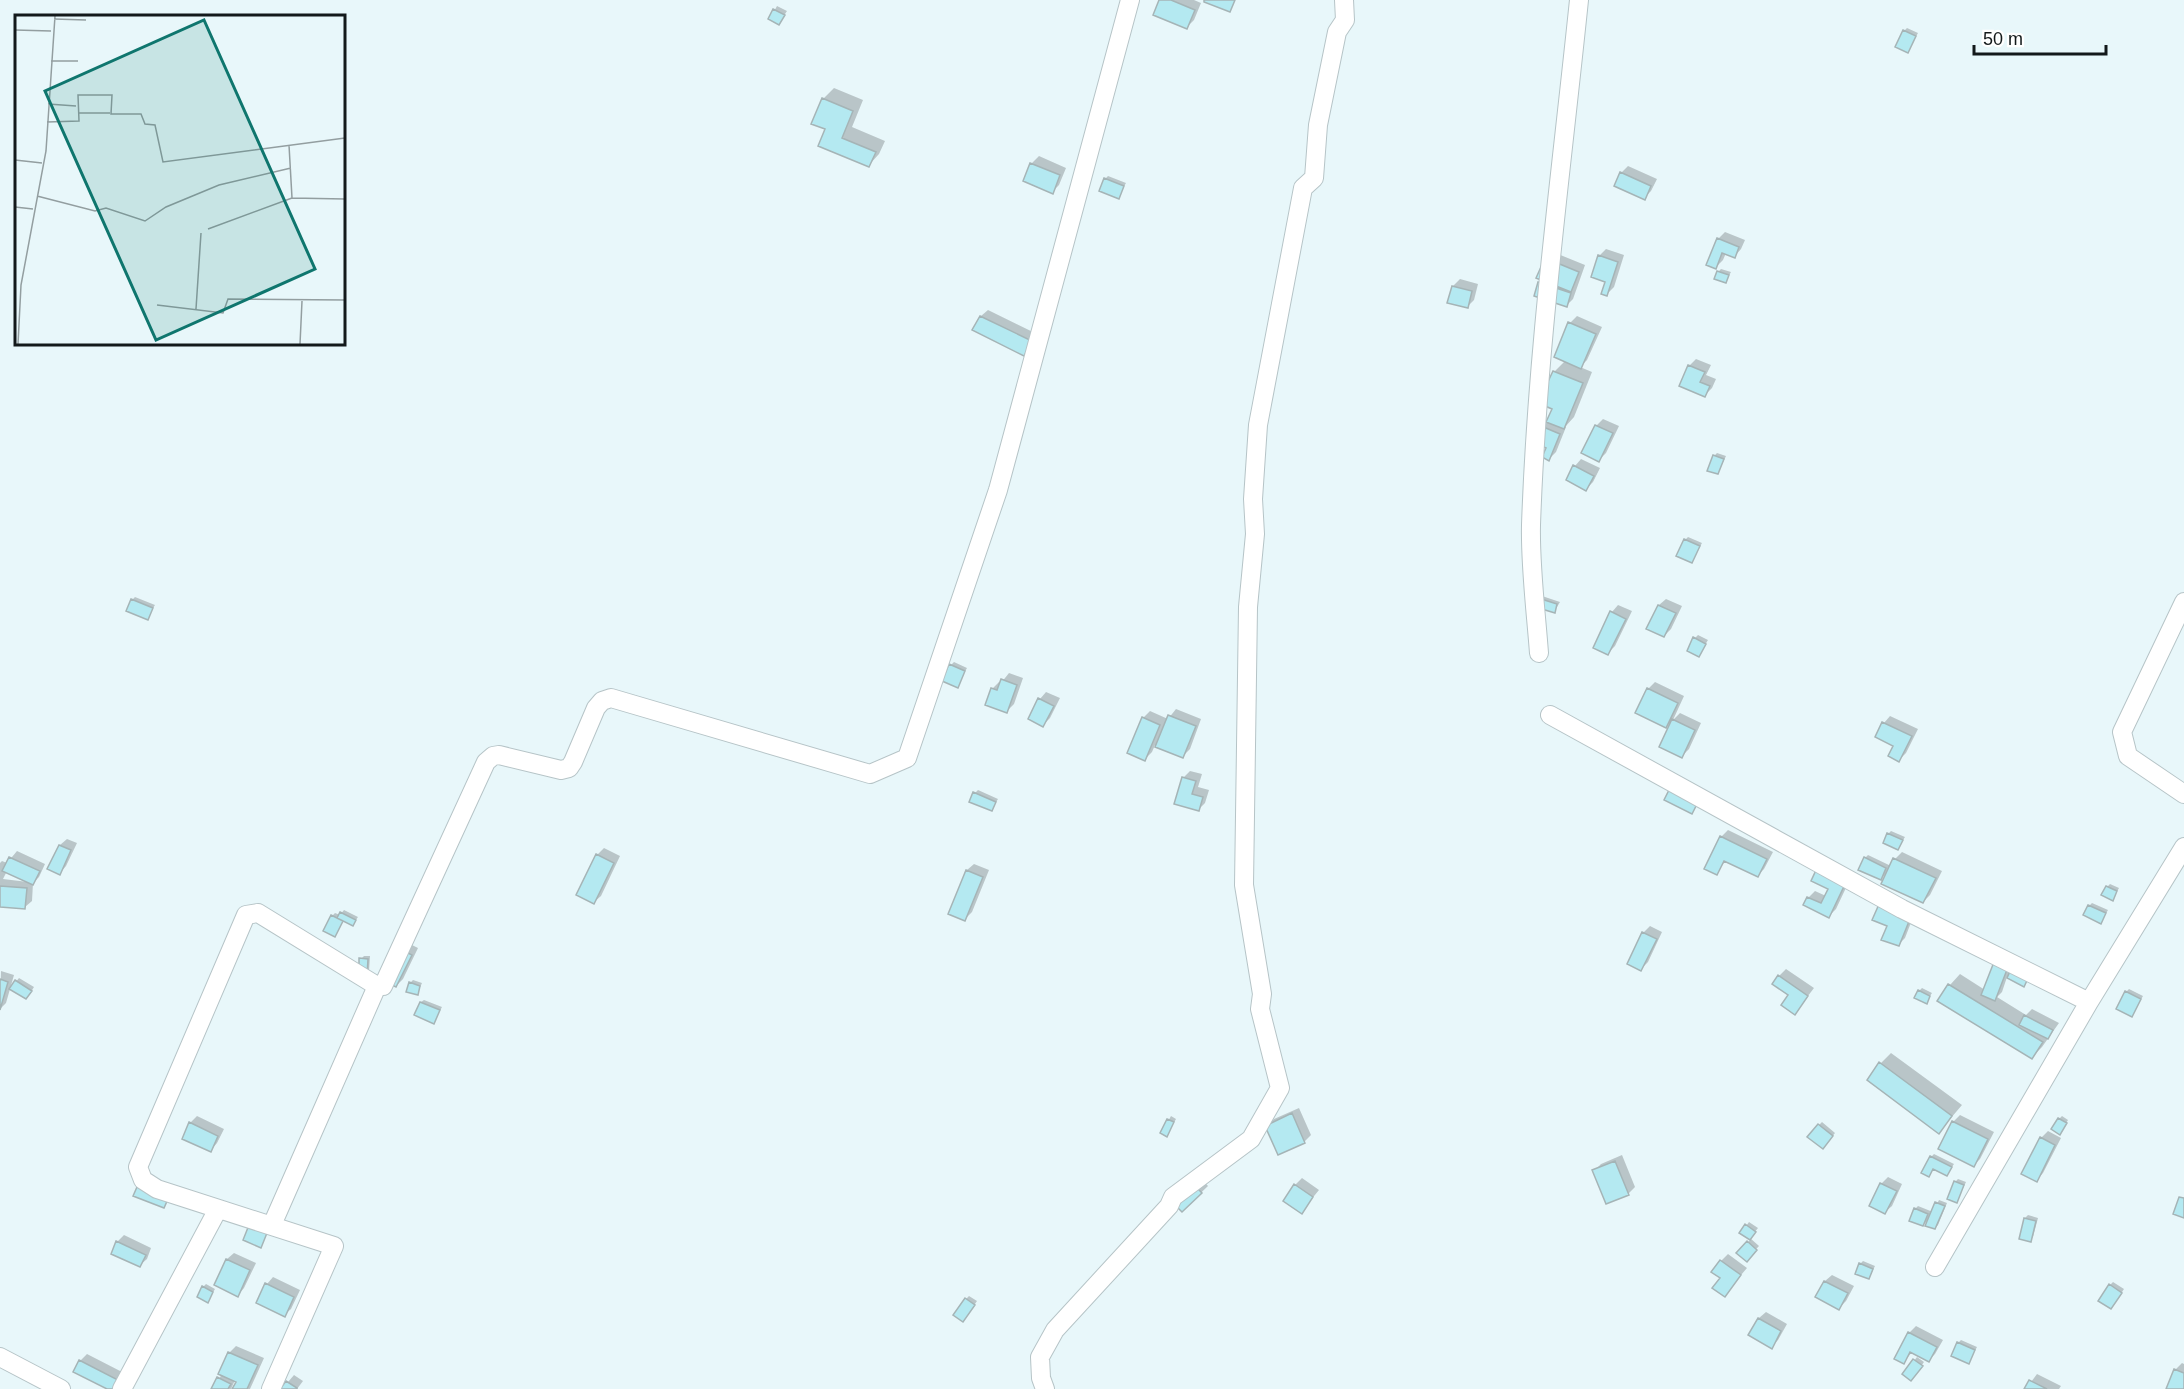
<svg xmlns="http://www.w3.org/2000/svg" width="2184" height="1389" viewBox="0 0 2184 1389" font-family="Helvetica,sans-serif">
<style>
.shadow{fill:#0003;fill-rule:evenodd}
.building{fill:#b4e9f1;stroke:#a5b4b6;stroke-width:1.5}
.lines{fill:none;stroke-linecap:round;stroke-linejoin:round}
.minor-casing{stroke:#b6c4c7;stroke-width:20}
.minor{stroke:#fff;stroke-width:18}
.inset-road{fill:none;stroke:#939ea0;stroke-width:1.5}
.view{fill:#0f766e;fill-opacity:0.15;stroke:#0f766e;stroke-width:3}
.inset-edge{fill:none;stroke:#13191a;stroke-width:3}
</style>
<rect width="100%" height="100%" fill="#e8f7fa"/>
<path class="shadow" d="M1160 0H1194L1201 3 1194 20 1187 27Z
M777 6 787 11 779 23 770 19Z
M1907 28 1918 33 1908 51 1904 31Z
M834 88 863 100 852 127 885 141 879 154 869 165 827 128 823 99Z
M1039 156 1066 168 1059 185 1052 192 1025 180 1032 163Z
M1628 166 1657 179 1651 191 1644 198 1621 173Z
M1108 176 1126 183 1118 197 1105 179Z
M1725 232 1745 240 1741 249 1735 256 1726 253 1723 260 1716 267 1718 239Z
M1606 249 1624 255 1614 287 1607 294V281L1599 256Z
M1553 252 1585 265 1573 299 1566 306 1543 279Z
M1721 269 1731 272 1726 281 1718 272Z
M1460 279 1478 284 1474 300 1467 307 1449 302 1453 286Z
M988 310 1037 334 1024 354 981 316Z
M1577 316 1602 327 1587 360 1580 367 1592 372 1574 417 1565 427H1566L1556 452 1549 459 1543 427 1548 421 1554 408V372L1565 361 1570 323Z
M1696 359 1711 365 1706 375 1716 379 1712 388 1705 395 1681 385 1690 365Z
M1603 419 1619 426 1606 453 1599 460 1596 426Z
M1717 453 1726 456 1718 473 1714 456Z
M1581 459 1600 468 1593 482 1586 489 1575 466Z
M1688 537 1702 543 1692 561 1685 540Z
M1542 596 1560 602 1554 612 1537 606Z
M135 597 155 605 147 618 132 600Z
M1666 599 1682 606 1671 629 1664 636 1648 628 1659 605Z
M1618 605 1632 611 1615 646 1608 653 1612 612Z
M1698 635 1708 640 1699 655 1695 638Z
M954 662 967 668 957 686 951 665Z
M1009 673 1023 678 1014 704 1007 711 992 689 999 682 1001 683Z
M1655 682 1684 696 1673 720 1666 726 1648 689Z
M1046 692 1060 698 1050 718 1043 725 1030 718 1040 699Z
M1176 709 1201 719 1190 749 1183 756 1155 745 1152 752 1145 759 1143 718 1150 711 1168 719Z
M1680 713 1701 723 1689 749 1682 756 1673 720Z
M1890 716 1918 729 1906 753 1899 760 1895 745 1884 723Z
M1190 771 1202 774 1198 787 1209 790 1205 803 1199 809 1183 778Z
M978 790 998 799 992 809 975 793Z
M1728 830 1773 852 1764 869 1758 875 1726 860 1716 874 1721 837Z
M1891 831 1905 837 1898 848 1888 834Z
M67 839 77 843 66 866 60 873 49 868 60 845Z
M604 848 620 856 601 896 594 902 597 855Z
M17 851 45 864 39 877 33 883 32 901 25 907 0 905V863L2 861 7 863ZM7 871 28 882 3 879Z
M1902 852 1942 871 1930 895 1923 902 1889 870 1881 879 1865 858 1868 855 1891 866 1895 859Z
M974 864 989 870 972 912 965 919 967 870Z
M1852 875 1836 909 1829 916 1808 898 1815 891 1826 896Z
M2110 884 2119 888 2113 899 2107 887Z
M2092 903 2108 910 2101 922 2089 906Z
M1917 907 1905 938 1898 945 1883 939Z
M344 910 358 917 353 924 344 919 335 935 332 916 335 913 340 915Z
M1650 926 1662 932 1648 962 1641 969 1643 933Z
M408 943 418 948 403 979 396 986Z
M364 956H370L369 971 360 974 361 959Z
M1995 963 2031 972 2023 985 2007 977 2002 992 1997 997 2026 1015 2032 1009 2059 1023 2042 1047 2032 1057 1950 985 1960 974 1985 990Z
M1786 969 1814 988 1795 1013 1790 994 1779 976Z
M1 971 14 975 6 1003 0 1009Z
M19 978 34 987 29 995 11 988Z
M413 980 422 983 417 994 410 983Z
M1922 988 1932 993 1926 1002 1919 991Z
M2129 989 2143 996 2132 1015 2126 992Z
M424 1000 442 1007 434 1022 421 1002Z
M1891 1053 1962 1105 1939 1132 1881 1063Z
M1299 1108 1311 1135 1304 1142 1267 1126 1274 1119Z
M1960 1115 1994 1132 1980 1159 1973 1166 1953 1122Z
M197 1116 224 1129 217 1143 211 1150 190 1123Z
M1171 1116 1176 1119 1169 1132H1162Z
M2062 1116 2068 1120 2062 1130 2059 1119Z
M1822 1122 1835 1133 1826 1144 1819 1125Z
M2048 1131 2061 1138 2043 1173 2037 1180 2041 1138Z
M1934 1154 1954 1164 1947 1174 1934 1168 1929 1175 1931 1157Z
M1622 1155 1635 1187 1628 1194 1594 1171 1601 1164Z
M1198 1175 1208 1186 1183 1210Z
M1888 1177 1902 1184 1892 1206 1885 1212 1881 1184Z
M1302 1178 1319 1190 1301 1212 1295 1185Z
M1958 1179 1966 1182 1957 1201 1955 1182Z
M1939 1200 1947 1203 1938 1225 1935 1228 1931 1217 1923 1225 1915 1209 1918 1206 1933 1212Z
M2028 1215 2038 1218 2033 1237 2030 1240 2025 1218Z
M1749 1222 1758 1228 1750 1238 1759 1246 1746 1260 1738 1253 1751 1239 1741 1233Z
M124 1235 151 1248 147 1259 140 1265 117 1242Z
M234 1253 256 1263 244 1288 238 1295 216 1284 227 1259Z
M1728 1254 1747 1268 1724 1295 1721 1261Z
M1863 1261 1875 1266 1869 1278 1860 1264Z
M1832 1275 1854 1286 1846 1301 1839 1308 1825 1281Z
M273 1277 300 1290 291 1309 284 1315 267 1284Z
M2113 1282 2124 1289 2114 1304 2110 1285Z
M206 1284 215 1289 208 1301 203 1287Z
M969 1296 977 1301 966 1317V1299Z
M1766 1312 1787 1324 1778 1340 1771 1347 1759 1318Z
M1916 1326 1943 1340 1935 1354 1928 1361 1912 1352 1904 1362 1909 1333Z
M1961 1340 1977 1347 1969 1362 1958 1343Z
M236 1346 264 1358 250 1389H234L238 1382 235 1380 231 1389H213L222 1374 220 1373 229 1353Z
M87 1354 124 1373 112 1389 80 1361Z
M1917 1357 1924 1362 1914 1376 1904 1374Z
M2182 1363 2184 1364V1389H2168L2175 1370Z
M2037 1374 2061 1386 2059 1389H2026Z
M294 1375 303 1381 297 1389H282Z"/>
<path class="building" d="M1159 0H1171L1195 10 1187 29 1153 15Z
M1204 0H1235L1230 12 1204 2Z
M773 9 785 15 779 25 768 19Z
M1903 30 1916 36 1908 53 1895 47Z
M822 98 853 111 842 138 876 152 869 167 818 146 825 129 811 124Z
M1030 163 1060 175 1053 194 1023 181Z
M1620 172 1651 186 1645 200 1614 186Z
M1104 178 1124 186 1119 199 1099 191Z
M1717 238 1739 247 1735 258 1722 253 1716 269 1706 265Z
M1598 255 1618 262 1607 296 1601 294 1605 282 1591 277Z
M1545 258 1579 272 1571 292 1536 278Z
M1717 271 1729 275 1726 283 1714 279Z
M1538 282 1571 293 1567 307 1534 296Z
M1452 286 1472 291 1468 308 1447 303Z
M980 316 1032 341 1024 356 972 330Z
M1568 322 1596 334 1581 369 1554 357Z
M1688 365 1705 372 1700 382 1710 386 1705 397 1679 386Z
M1553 371 1583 383 1564 429 1546 422 1552 409 1538 403Z
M1595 425 1613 433 1599 462 1581 453Z
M1541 426 1560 434 1549 461 1542 457 1546 448 1535 443Z
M1713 455 1724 459 1718 474 1707 471Z
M1573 465 1594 476 1586 491 1566 480Z
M1684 539 1700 546 1692 563 1676 556Z
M1538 598 1557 604 1555 613 1535 607Z
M131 599 153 608 148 620 126 611Z
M1658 605 1676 613 1664 637 1646 629Z
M1610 611 1626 619 1608 655 1593 648Z
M1693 637 1706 644 1699 657 1687 651Z
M949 664 965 671 958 688 942 681Z
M1001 679 1017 685 1007 713 985 705 991 688 997 690Z
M1647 688 1678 703 1666 728 1635 713Z
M1038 698 1054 706 1043 727 1028 719Z
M1168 715 1196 726 1183 758 1155 747Z
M1142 717 1160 725 1145 761 1127 753Z
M1672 719 1695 730 1682 758 1659 747Z
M1882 722 1912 736 1899 762 1888 756 1893 746 1875 737Z
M1182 777 1196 781 1192 794 1203 797 1199 811 1174 804Z
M1670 788 1698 802 1692 814 1664 800Z
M973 792 996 802 992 811 969 802Z
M1887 833 1903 840 1898 850 1883 843Z
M1720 836 1767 859 1758 877 1724 861 1717 875 1704 869Z
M59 845 71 850 60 875 47 869Z
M596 854 614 863 594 904 576 895Z
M9 857 40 871 33 885 2 871Z
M1864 857 1886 868 1881 880 1858 870Z
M1893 858 1936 878 1923 903 1881 884Z
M1817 868 1846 882 1829 918 1803 905 1807 897 1821 903 1828 889 1811 881Z
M966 870 983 877 965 921 948 914Z
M0 886 27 888 25 909 0 907Z
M2106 886 2117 891 2113 901 2101 895Z
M1880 902 1912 914 1899 946 1881 940 1887 926 1872 920Z
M2088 905 2106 913 2101 924 2083 915Z
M340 912 356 920 353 926 337 918Z
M331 915 343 921 335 937 323 931Z
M1642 932 1657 939 1641 971 1627 964Z
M400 949 412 955 396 987 384 981Z
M359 958 368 959 367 976 359 975Z
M1994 962 2008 967 1995 1001 1981 995Z
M2012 967 2029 976 2024 987 2007 978Z
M1778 975 1808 996 1795 1015 1781 1005 1788 995 1772 984Z
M0 979 8 982 0 1010Z
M15 980 32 991 26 999 9 989Z
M409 982 420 986 418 995 406 992Z
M1948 984 2043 1042 2032 1059 1937 1001Z
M1918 990 1930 996 1927 1004 1914 998Z
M2125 991 2141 999 2132 1017 2116 1009Z
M420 1002 440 1010 434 1024 414 1015Z
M2024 1015 2053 1030 2048 1039 2019 1025Z
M1879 1062 1952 1116 1939 1134 1867 1080Z
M1292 1113 1305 1143 1278 1155 1265 1126Z
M2058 1118 2067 1123 2060 1135 2051 1129Z
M1167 1119 1174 1122 1167 1137 1160 1133Z
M1952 1121 1988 1139 1974 1167 1938 1149Z
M189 1122 218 1136 211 1152 182 1139Z
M1818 1124 1833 1136 1823 1149 1807 1137Z
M2040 1137 2055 1145 2037 1182 2021 1174Z
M1930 1156 1952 1167 1947 1176 1933 1169 1929 1177 1921 1173Z
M1615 1161 1629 1195 1606 1204 1592 1170Z
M1190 1181 1202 1193 1182 1212 1170 1200Z
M1954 1181 1964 1185 1957 1203 1947 1199Z
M1880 1183 1897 1191 1885 1214 1869 1206Z
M1294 1184 1313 1197 1302 1214 1283 1201Z
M137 1187 168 1199 164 1208 133 1196Z
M2179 1197 2184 1198V1218L2173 1214Z
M1935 1202 1945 1206 1935 1229 1925 1226Z
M1914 1208 1928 1214 1923 1226 1909 1221Z
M2024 1218 2036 1221 2031 1242 2019 1239Z
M1745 1224 1756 1232 1750 1240 1739 1233Z
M249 1225 267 1233 261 1248 243 1240Z
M116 1241 146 1255 140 1267 111 1254Z
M1747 1241 1757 1250 1747 1262 1736 1253Z
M226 1259 250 1270 238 1297 214 1285Z
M1720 1260 1741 1275 1725 1297 1712 1288 1720 1278 1711 1272Z
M1859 1263 1873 1269 1869 1279 1855 1274Z
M1824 1281 1848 1293 1839 1310 1815 1297Z
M265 1283 294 1297 285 1317 256 1303Z
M2109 1284 2122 1293 2111 1309 2098 1301Z
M202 1286 213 1292 208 1303 197 1297Z
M965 1298 975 1305 963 1322 953 1315Z
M1758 1318 1781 1331 1772 1349 1748 1335Z
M1908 1332 1937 1347 1929 1362 1910 1352 1904 1364 1894 1359Z
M1957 1342 1975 1350 1969 1364 1951 1356Z
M228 1352 258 1365 247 1389H232L236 1382 218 1374Z
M1913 1359 1923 1366 1911 1381 1902 1374Z
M79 1360 118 1380 113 1389H107L73 1372Z
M2174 1369 2184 1373V1389H2166Z
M217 1377 231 1384 228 1389H211Z
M2029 1380 2047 1389H2024Z
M286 1381 297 1388V1389H280Z"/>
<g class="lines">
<g class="minor-casing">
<path id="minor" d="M2184 602 2122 732 2128 756 2184 794
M1539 653C1536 612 1530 566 1531 525 1537 349 1561 175 1579 0
M1550 715 1902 909 2089 1002
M272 1225 377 986
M1935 1267 2089 1002 2184 847
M0 1357 61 1389
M122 1389 218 1209
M271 1389 334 1246 157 1189 143 1180 138 1167 246 915 258 913 377 986H383L486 762 493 756 499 755 561 770 569 768 573 762 596 708 602 701 611 698 870 774 907 758 998 490 1130 0
M1045 1389 1041 1378 1040 1357 1055 1330 1169 1206 1173 1197 1251 1139 1280 1088 1260 1009 1262 994 1244 885 1248 607 1255 534 1253 499 1258 425 1303 188 1314 178 1318 125 1337 32 1345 20 1344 0"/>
</g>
<use href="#minor" class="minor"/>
</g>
<g transform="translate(15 15)">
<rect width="330" height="330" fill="#e8f7fa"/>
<path class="inset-road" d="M39 4 71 5M0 15 36 16M36 46H63M33 89 61 91M63 98H95M32 107 64 106 63 80H97L96 99H126L130 109 140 110 148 147 330 123M274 130 277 183 330 184M0 145 27 148M22 181 80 196 91 193 130 206 151 192 204 170 276 153M0 192 18 194M193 214 277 183M142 290 208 298 213 284 330 285M181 294 186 218M3 329 6 270 31 136 40 1M285 329 287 286"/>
<path class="view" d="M189 5 300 254 141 325 30 76Z"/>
<rect width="330" height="330" class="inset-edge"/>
</g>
<path d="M1974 45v9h132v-9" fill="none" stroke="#13191a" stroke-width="3"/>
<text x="1983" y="45" font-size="18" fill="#13191a" stroke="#ffffff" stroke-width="4.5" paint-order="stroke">50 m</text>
</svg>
